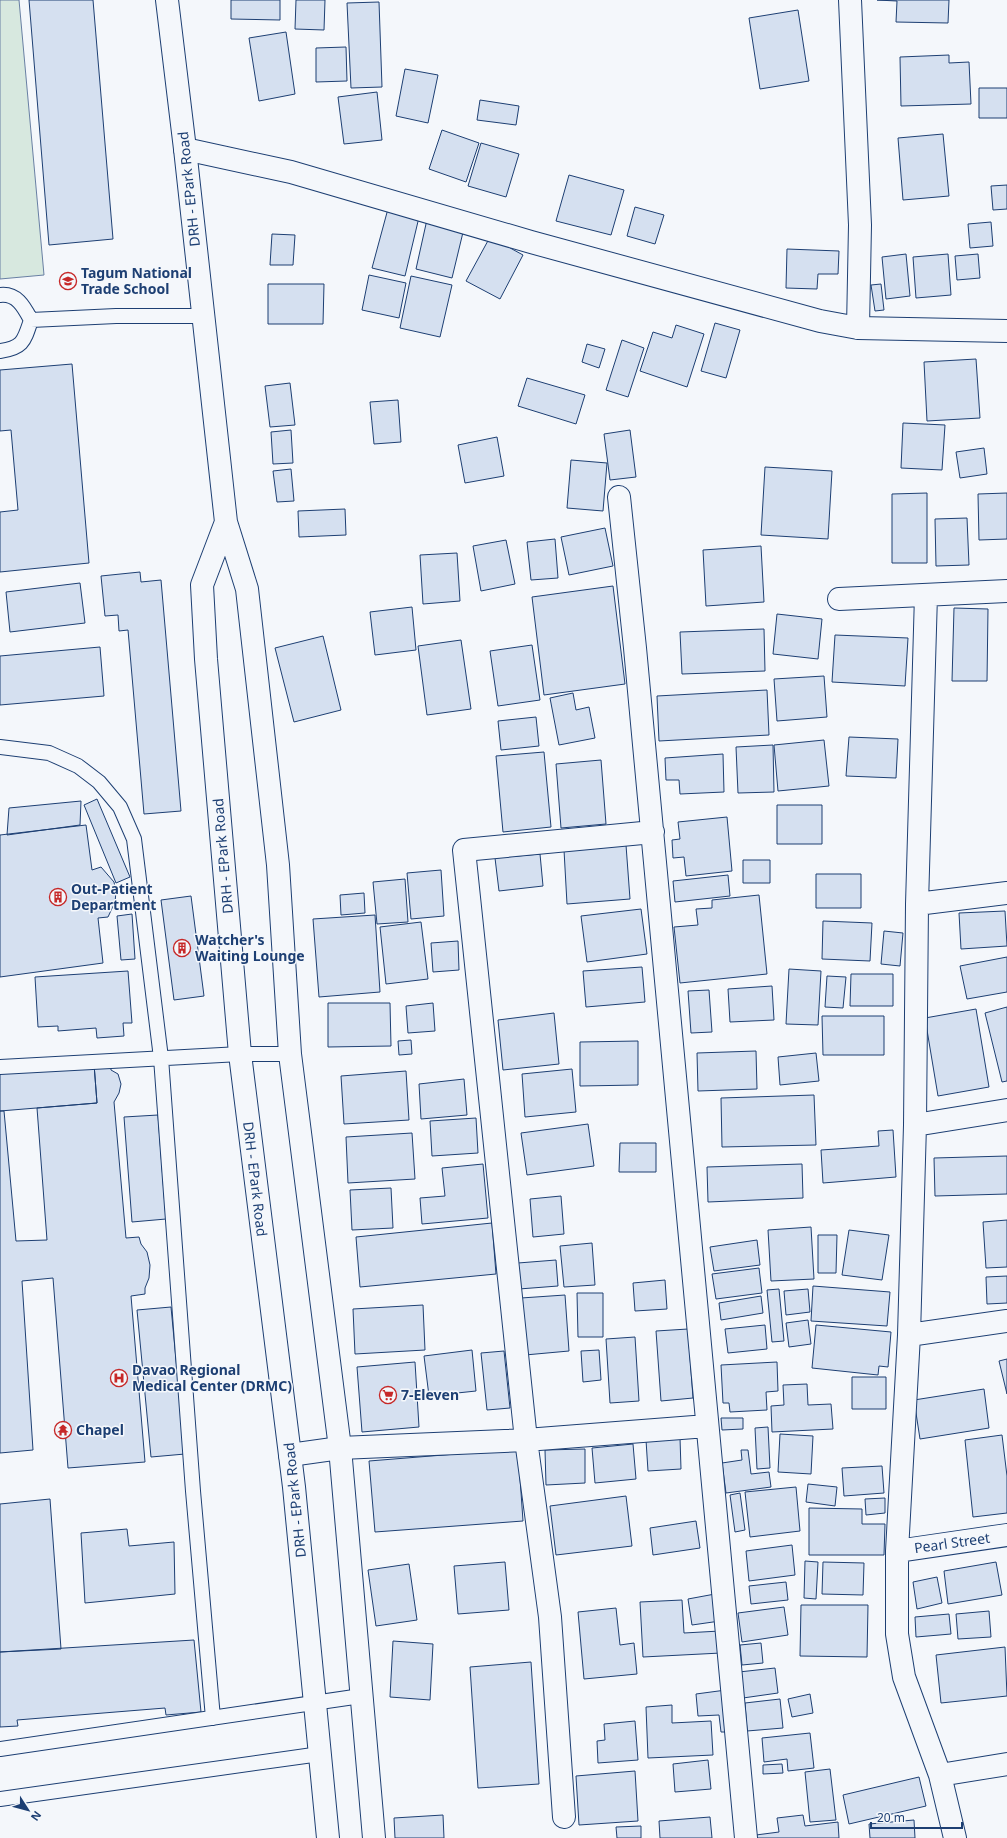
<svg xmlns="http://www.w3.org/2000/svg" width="1007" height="1838" viewBox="0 0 1007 1838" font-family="'Noto Sans',sans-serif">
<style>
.green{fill:#d7e8df;stroke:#687fa3}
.building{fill:#d5e0f0;stroke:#1d3f73}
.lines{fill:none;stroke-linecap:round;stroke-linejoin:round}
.lane-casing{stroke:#1d3f73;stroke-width:16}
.street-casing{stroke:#1d3f73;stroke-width:24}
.secondary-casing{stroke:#1d3f73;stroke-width:24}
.lane{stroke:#f4f7fb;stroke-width:14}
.street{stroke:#f4f7fb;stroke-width:22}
.secondary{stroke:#f4f7fb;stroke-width:22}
.labels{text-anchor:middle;stroke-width:3;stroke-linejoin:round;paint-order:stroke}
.street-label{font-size:14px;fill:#1d3f73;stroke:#f4f7fb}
.poi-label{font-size:14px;font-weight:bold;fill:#1d3f73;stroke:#f4f7fb;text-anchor:start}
</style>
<rect width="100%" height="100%" fill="#f4f7fb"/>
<path class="green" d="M0 0H19L44 275 0 279Z"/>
<path class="building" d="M29 0H93L113 239 49 245Z
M231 0H280V20L231 19Z
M296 0H325L324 30 295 29Z
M877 0H949L948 23 896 22 897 1Z
M379 2 382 87 351 88 347 3Z
M798 10 809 81 760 89 749 18Z
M286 32 295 94 259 101 249 38Z
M346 47 347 81 316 82V48Z
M949 55V63L969 62 971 104 901 106 900 57Z
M405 69 438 75 428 123 396 116Z
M979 88H1007V118H979Z
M377 92 382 140 344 144 338 97Z
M480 100 519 106 516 125 477 120Z
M442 130 479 143 466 182 429 169Z
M943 134 949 196 903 200 898 138Z
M481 143 519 154 506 197 468 186Z
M569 175 624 190 611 235 556 221Z
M1007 185V209L993 210 991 186Z
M389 205 420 213 405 276 372 268Z
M635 207 664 215 655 244 627 236Z
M428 215 465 224 452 278 416 269Z
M991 222 993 246 970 248 968 224Z
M272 234 295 235 293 265H270Z
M490 237 523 255 500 299 466 281Z
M787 249 839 251 838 274H818L817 289 786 288Z
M906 254 910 296 886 299 882 257Z
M948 254 951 295 916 298 913 257Z
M978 254 980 278 957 280 955 256Z
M369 275 406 283 399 318 362 310Z
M411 276 452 285 440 337 400 328Z
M268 284H324L323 324H268Z
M881 284 884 310 875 311 871 285Z
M715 323 740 330 726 378 701 371Z
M676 325 704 334 687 387 640 371 653 332 672 338Z
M622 340 644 348 628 397 606 390Z
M587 344 605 349 599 368 582 362Z
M976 359 980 418 927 421 924 362Z
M72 364 89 563 0 572V512L18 510 11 430 0 431V370Z
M527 378 585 395 576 424 518 406Z
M290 383 295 425 270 427 265 386Z
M398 400 401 442 374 444 370 402Z
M903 423 945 425 942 470 901 468Z
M291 430 293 463 273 464 271 432Z
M630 430 636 477 610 480 604 434Z
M497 437 504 476 465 483 458 445Z
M984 448 987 474 960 478 956 452Z
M571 460 607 463 603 511 567 508Z
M765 467 832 471 828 539 761 535Z
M291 469 294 501 277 502 273 471Z
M927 493V563H892V494Z
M1007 493V539L979 540 978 494Z
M345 509 346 535 299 537 298 511Z
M967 518 969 565 936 566 935 519Z
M605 528 613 566 569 575 561 537Z
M555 539 558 578 531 580 527 542Z
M506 540 515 584 481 591 473 546Z
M761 546 764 602 706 606 703 550Z
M457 553 460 601 423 604 420 555Z
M140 572 141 582 161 580 181 811 144 814 128 630 119 631 118 615 105 616 101 576Z
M80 583 85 623 10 632 6 592Z
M613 586 625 684 544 695 532 597Z
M412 607 416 650 375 655 370 612Z
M954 608 988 609 987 681H952Z
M777 614 822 619 818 659 773 654Z
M764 629 765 671 682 674 680 632Z
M835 635 908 638 905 686 832 682Z
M323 636 341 710 294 722 275 648Z
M461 640 471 709 427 715 418 646Z
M532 645 540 700 498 706 490 651Z
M100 647 104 696 0 705V656Z
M824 676 827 717 777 721 774 679Z
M767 690 769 735 659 741 657 696Z
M573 693 576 710 589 707 595 738 559 745 550 698Z
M536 717 539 746 501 750 498 721Z
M849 737 898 739 896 778 846 776Z
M824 740 829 786 778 791 774 745Z
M773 745 774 792 738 793 736 747Z
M544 752 551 827 503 832 496 756Z
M723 754 724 792 680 794 679 780H666L665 758Z
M601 760 606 824 561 828 556 764Z
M97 799 130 877 116 883 84 805Z
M81 801 80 825 7 835 9 808Z
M777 805H822V844H777Z
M727 817 732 871 686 876 684 857 673 858 672 840 680 839 678 822Z
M86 825 92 870 101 867 114 882 116 892 115 902 108 917 98 918 103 963 0 977V835Z
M626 845 630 899 567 904 564 850Z
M540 854 543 886 499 891 495 858Z
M743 860H770V883H743Z
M441 870 444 916 411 919 407 873Z
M816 874H861V908H816Z
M728 875 730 896 675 902 673 881Z
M405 879 408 922 377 924 373 882Z
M364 893 365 913 341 915 340 895Z
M759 895 767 974 680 983 674 927 698 925 696 909 712 908V900Z
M191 896 204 996 174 1000 161 900Z
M641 909 647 954 587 962 581 916Z
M1005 911 1007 946 961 949 959 913Z
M132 914 135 959 121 960 117 916Z
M375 915 380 992 319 997 313 919Z
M823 921 872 923 870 961 822 959Z
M421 922 428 979 386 984 380 927Z
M884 931 903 933 900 966 881 964Z
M458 941 459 970 433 972 431 943Z
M1007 957V992L967 999 960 966Z
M642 967 645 1002 586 1007 583 971Z
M789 969 821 971 818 1025 786 1024Z
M128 971 132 1023H123L124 1036 97 1038 96 1028 58 1031V1026L38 1027 35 977Z
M851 974H893V1006H850Z
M827 976 846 977 843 1008 825 1007Z
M772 986 774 1020 730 1022 728 989Z
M709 990 712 1032 691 1033 688 991Z
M328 1003H390L391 1046 328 1047Z
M433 1003 435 1031 408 1033 406 1006Z
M1007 1007V1081L1002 1082 985 1013Z
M976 1009 989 1087 938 1096 925 1018Z
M554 1013 559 1064 503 1070 498 1020Z
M822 1016H884V1055H823Z
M411 1040 412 1054 399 1055 398 1041Z
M638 1041V1085L580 1086V1042Z
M756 1051 757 1089 698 1091 697 1053Z
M816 1053 819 1081 780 1085 778 1057Z
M110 1062 111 1070 118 1074 121 1084 119 1093 114 1102 126 1238 139 1237 141 1244 147 1252 150 1265 149 1278 145 1288V1294L131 1296 145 1462 68 1468 53 1278 22 1281 33 1450 0 1453V1111H4L16 1241 47 1240 37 1108 97 1103 94 1064Z
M94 1064 97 1103 0 1111V1073Z
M572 1069 576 1112 525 1117 522 1074Z
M406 1071 409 1120 344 1124 341 1076Z
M464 1079 467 1115 421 1119 419 1084Z
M814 1095 816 1145 722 1147 721 1098Z
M158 1115 166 1219 132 1222 124 1117Z
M476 1118 478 1153 432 1156 430 1121Z
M588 1124 594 1166 527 1175 521 1133Z
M893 1130 896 1177 823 1183 821 1150 879 1146 878 1131Z
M412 1133 415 1179 348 1183 346 1137Z
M620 1143H656V1172H619Z
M1007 1156V1194L935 1196 934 1158Z
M483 1164 488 1218 422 1224 420 1198 445 1196 442 1168Z
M802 1164 803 1198 708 1202 707 1167Z
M391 1188 393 1228 352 1230 350 1190Z
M561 1196 564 1234 533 1237 530 1199Z
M1007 1220V1267L986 1268 983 1222Z
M492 1223 496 1274 360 1287 356 1237Z
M811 1227 814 1279 771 1281 768 1230Z
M849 1230 889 1235 882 1280 842 1275Z
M818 1235H837L836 1273H818Z
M757 1240 760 1265 714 1271 710 1247Z
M592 1243 595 1285 564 1287 560 1246Z
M556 1260 558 1286 519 1289 518 1263Z
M759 1268 762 1293 716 1299 712 1274Z
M1007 1276V1303L987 1304 986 1277Z
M665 1280 667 1309 635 1311 633 1283Z
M813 1286 890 1292 887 1326 811 1321Z
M779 1289 784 1341 772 1342 767 1290Z
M808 1289 810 1312 786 1315 784 1291Z
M577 1293H603V1337H578Z
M565 1295 569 1351 525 1355 521 1298Z
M761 1296 763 1313 721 1320 719 1303Z
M423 1305 425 1350 355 1354 353 1309Z
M171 1307 185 1454 151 1457 137 1310Z
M808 1320 811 1344 789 1347 786 1323Z
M765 1325 767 1349 728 1353 725 1329Z
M816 1325 891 1332 888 1367 879 1366 878 1375 812 1368Z
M688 1329 693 1398 661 1401 656 1331Z
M635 1337 639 1401 610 1403 606 1339Z
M472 1350 476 1391 429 1396 424 1356Z
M599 1350 601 1380 583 1382 581 1351Z
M504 1351 510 1408 487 1410 481 1353Z
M1007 1359V1394L999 1361Z
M415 1362 419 1427 362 1432 357 1367Z
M777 1362 778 1391 766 1392 767 1410 730 1412 729 1403H723L721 1365Z
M852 1377H886V1409H852Z
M807 1384 808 1405 831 1404 833 1429 772 1432 771 1406 784 1405 783 1385Z
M984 1389 989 1428 920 1439 914 1400Z
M721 1418H743V1429L722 1430Z
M768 1427 770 1468 757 1469 755 1428Z
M780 1434 813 1436 811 1474 778 1472Z
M1002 1435 1007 1476V1513L973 1517 965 1440Z
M680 1438 681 1469 648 1471 646 1440Z
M633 1444 636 1479 595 1483 592 1448Z
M518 1449 523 1521 375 1532 369 1461Z
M585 1449V1483L546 1485 545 1450Z
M741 1450H748L751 1474 769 1472 771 1487 726 1493 722 1463 742 1460Z
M882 1466 884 1493 844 1496 842 1468Z
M808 1484 837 1487 835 1506 806 1502Z
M796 1487 800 1531 750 1537 745 1492Z
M740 1493 745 1530 735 1532 730 1495Z
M626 1496 632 1546 556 1555 550 1506Z
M885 1498V1513L866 1515 865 1499Z
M50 1499 61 1649 0 1652V1504Z
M809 1508 862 1509V1524H885L884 1555H809Z
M696 1521 700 1548 653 1555 650 1528Z
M127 1529 129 1546 174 1542 175 1594 85 1603 81 1533Z
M792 1545 795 1575 749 1581 746 1551Z
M805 1561 818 1562 816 1599 804 1598Z
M505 1562 509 1610 458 1614 454 1566Z
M823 1562 864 1563 863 1595 822 1594Z
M996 1562 1002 1595 948 1604 944 1571Z
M409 1564 417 1620 376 1626 368 1570Z
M937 1577 942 1603 917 1609 913 1582Z
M786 1582 788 1600 751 1604 749 1586Z
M715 1594 720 1621 692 1625 688 1599Z
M682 1600 684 1633 720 1631 721 1653 643 1657 640 1602Z
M801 1605H868L867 1657 800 1656Z
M784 1607 788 1635 742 1642 738 1613Z
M616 1608 620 1645 634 1643 637 1674 584 1679 578 1612Z
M989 1611 991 1637 958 1639 956 1614Z
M949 1614 951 1634 916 1637 915 1617Z
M194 1640 201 1712 166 1715 165 1708 17 1720 18 1726 0 1727V1652Z
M393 1641 433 1644 430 1700 390 1697Z
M761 1643 763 1663 742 1665 740 1645Z
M1005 1647 1007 1696 941 1703 936 1655Z
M531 1662 539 1784 478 1788 470 1667Z
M775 1668 778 1693 743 1698 739 1672Z
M726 1690 729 1732H721L719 1715 698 1716 696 1694Z
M810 1694 813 1713 792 1717 788 1699Z
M780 1699 783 1728 747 1731 745 1703Z
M672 1705V1723L711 1721 713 1755 648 1758 646 1707Z
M635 1721 638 1760 598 1763 597 1741 605 1740 604 1724Z
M810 1733 814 1768 788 1771 787 1759 764 1762 762 1738Z
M708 1760 711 1789 675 1792 673 1764Z
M782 1764 783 1773 763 1774V1765Z
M830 1769 836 1820 810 1822 805 1772Z
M635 1771 638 1821 579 1825 576 1776Z
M919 1777 926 1806 849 1824 843 1795Z
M443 1815 444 1838H395L394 1818Z
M803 1815 805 1826 838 1822 839 1838H756V1835L779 1832 777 1818Z
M710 1817 712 1838H660L659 1821Z
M914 1820 915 1838H870L869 1824Z
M641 1826V1838H617L616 1827Z"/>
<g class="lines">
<g class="lane-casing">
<path id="lane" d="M0 295C17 293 24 307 31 320 24 341 23 348 0 351
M31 320 116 316H203
M0 747 49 753 78 766 99 782 120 807 134 839 161 1058 193 1491 213 1718
M0 1067 240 1054H290
M0 1749 361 1696
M0 1799 320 1754"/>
</g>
<g class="street-casing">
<path id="street" d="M850 0 860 225 858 328
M185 149 291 172 531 242 820 321 858 328 1007 331
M619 497 635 648 746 1838
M926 595 917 904 915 1125 909 1335 897 1551V1634L904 1677 940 1775 955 1838
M839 599 1007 591
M917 904 1007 893
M915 1125 1007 1110
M909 1335 1007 1321
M290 1455 340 1448 526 1440 707 1426
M897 1551 1007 1535
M940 1775 1007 1764
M564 1817 550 1617 526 1440 464 850 653 832"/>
</g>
<g class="secondary-casing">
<path id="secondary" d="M167 0 185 149 226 522 247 589 278 865 290 1054 340 1448 374 1838
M226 522 202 585 206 659 240 1054 294 1487 328 1838"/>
</g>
<use href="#lane" class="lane"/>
<use href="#street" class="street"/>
<use href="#secondary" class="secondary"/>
</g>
<defs>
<g id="school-ring" transform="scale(0.9)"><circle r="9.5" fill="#f4f7fb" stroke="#c62828" stroke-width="1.5"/><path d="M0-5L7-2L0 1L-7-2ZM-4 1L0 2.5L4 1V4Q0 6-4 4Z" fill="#c62828"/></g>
<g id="building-ring" transform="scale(0.9)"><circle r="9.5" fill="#f4f7fb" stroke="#c62828" stroke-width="1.5"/><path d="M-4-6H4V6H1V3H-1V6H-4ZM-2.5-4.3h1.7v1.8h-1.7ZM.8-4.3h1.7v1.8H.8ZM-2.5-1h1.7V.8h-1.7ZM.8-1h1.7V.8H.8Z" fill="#c62828"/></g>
<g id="hospital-ring" transform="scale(0.9)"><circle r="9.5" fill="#f4f7fb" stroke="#c62828" stroke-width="1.5"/><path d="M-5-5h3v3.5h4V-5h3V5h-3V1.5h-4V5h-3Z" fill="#c62828"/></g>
<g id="supermarket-ring" transform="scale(0.9)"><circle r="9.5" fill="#f4f7fb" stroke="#c62828" stroke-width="1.5"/><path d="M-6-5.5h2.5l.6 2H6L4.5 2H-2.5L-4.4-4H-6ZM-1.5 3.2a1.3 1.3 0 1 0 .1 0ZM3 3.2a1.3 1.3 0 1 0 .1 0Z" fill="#c62828"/></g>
<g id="temple-ring" transform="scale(0.9)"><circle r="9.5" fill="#f4f7fb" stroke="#c62828" stroke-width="1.5"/><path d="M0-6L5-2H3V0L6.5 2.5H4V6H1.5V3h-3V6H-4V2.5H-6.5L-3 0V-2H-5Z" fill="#c62828"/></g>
</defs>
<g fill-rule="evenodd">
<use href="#school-ring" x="68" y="281"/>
<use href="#building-ring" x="58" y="897"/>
<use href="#building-ring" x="182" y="948"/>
<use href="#hospital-ring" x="119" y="1378"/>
<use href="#supermarket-ring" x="388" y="1395"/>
<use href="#temple-ring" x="63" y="1430"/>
</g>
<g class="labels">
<g class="street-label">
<text transform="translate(189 189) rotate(-96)" y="5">DRH - EPark Road</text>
<text transform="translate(223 856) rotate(-95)" y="5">DRH - EPark Road</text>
<text transform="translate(255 1179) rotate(83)" y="5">DRH - EPark Road</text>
<text transform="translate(295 1500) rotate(-96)" y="5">DRH - EPark Road</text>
<text transform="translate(952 1543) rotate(-8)" y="5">Pearl Street</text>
</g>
<g class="poi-label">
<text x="81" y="278">Tagum National<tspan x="81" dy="16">Trade School</tspan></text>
<text x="71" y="894">Out-Patient<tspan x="71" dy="16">Department</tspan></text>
<text x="195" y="945">Watcher's<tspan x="195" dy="16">Waiting Lounge</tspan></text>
<text x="132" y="1375">Davao Regional<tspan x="132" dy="16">Medical Center (DRMC)</tspan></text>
<text x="401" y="1400">7-Eleven</text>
<text x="76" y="1435">Chapel</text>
</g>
</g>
<g transform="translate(28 1810) rotate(126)" stroke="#f4f7fb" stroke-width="3" paint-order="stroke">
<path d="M0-3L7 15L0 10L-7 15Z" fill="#1d3f73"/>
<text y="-6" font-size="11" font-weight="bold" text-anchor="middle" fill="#1d3f73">N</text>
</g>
<path d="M871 1822v6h91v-6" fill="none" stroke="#1d3f73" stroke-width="2"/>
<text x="877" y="1822" font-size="12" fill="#1d3f73" stroke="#f4f7fb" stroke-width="3" paint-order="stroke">20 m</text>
</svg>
